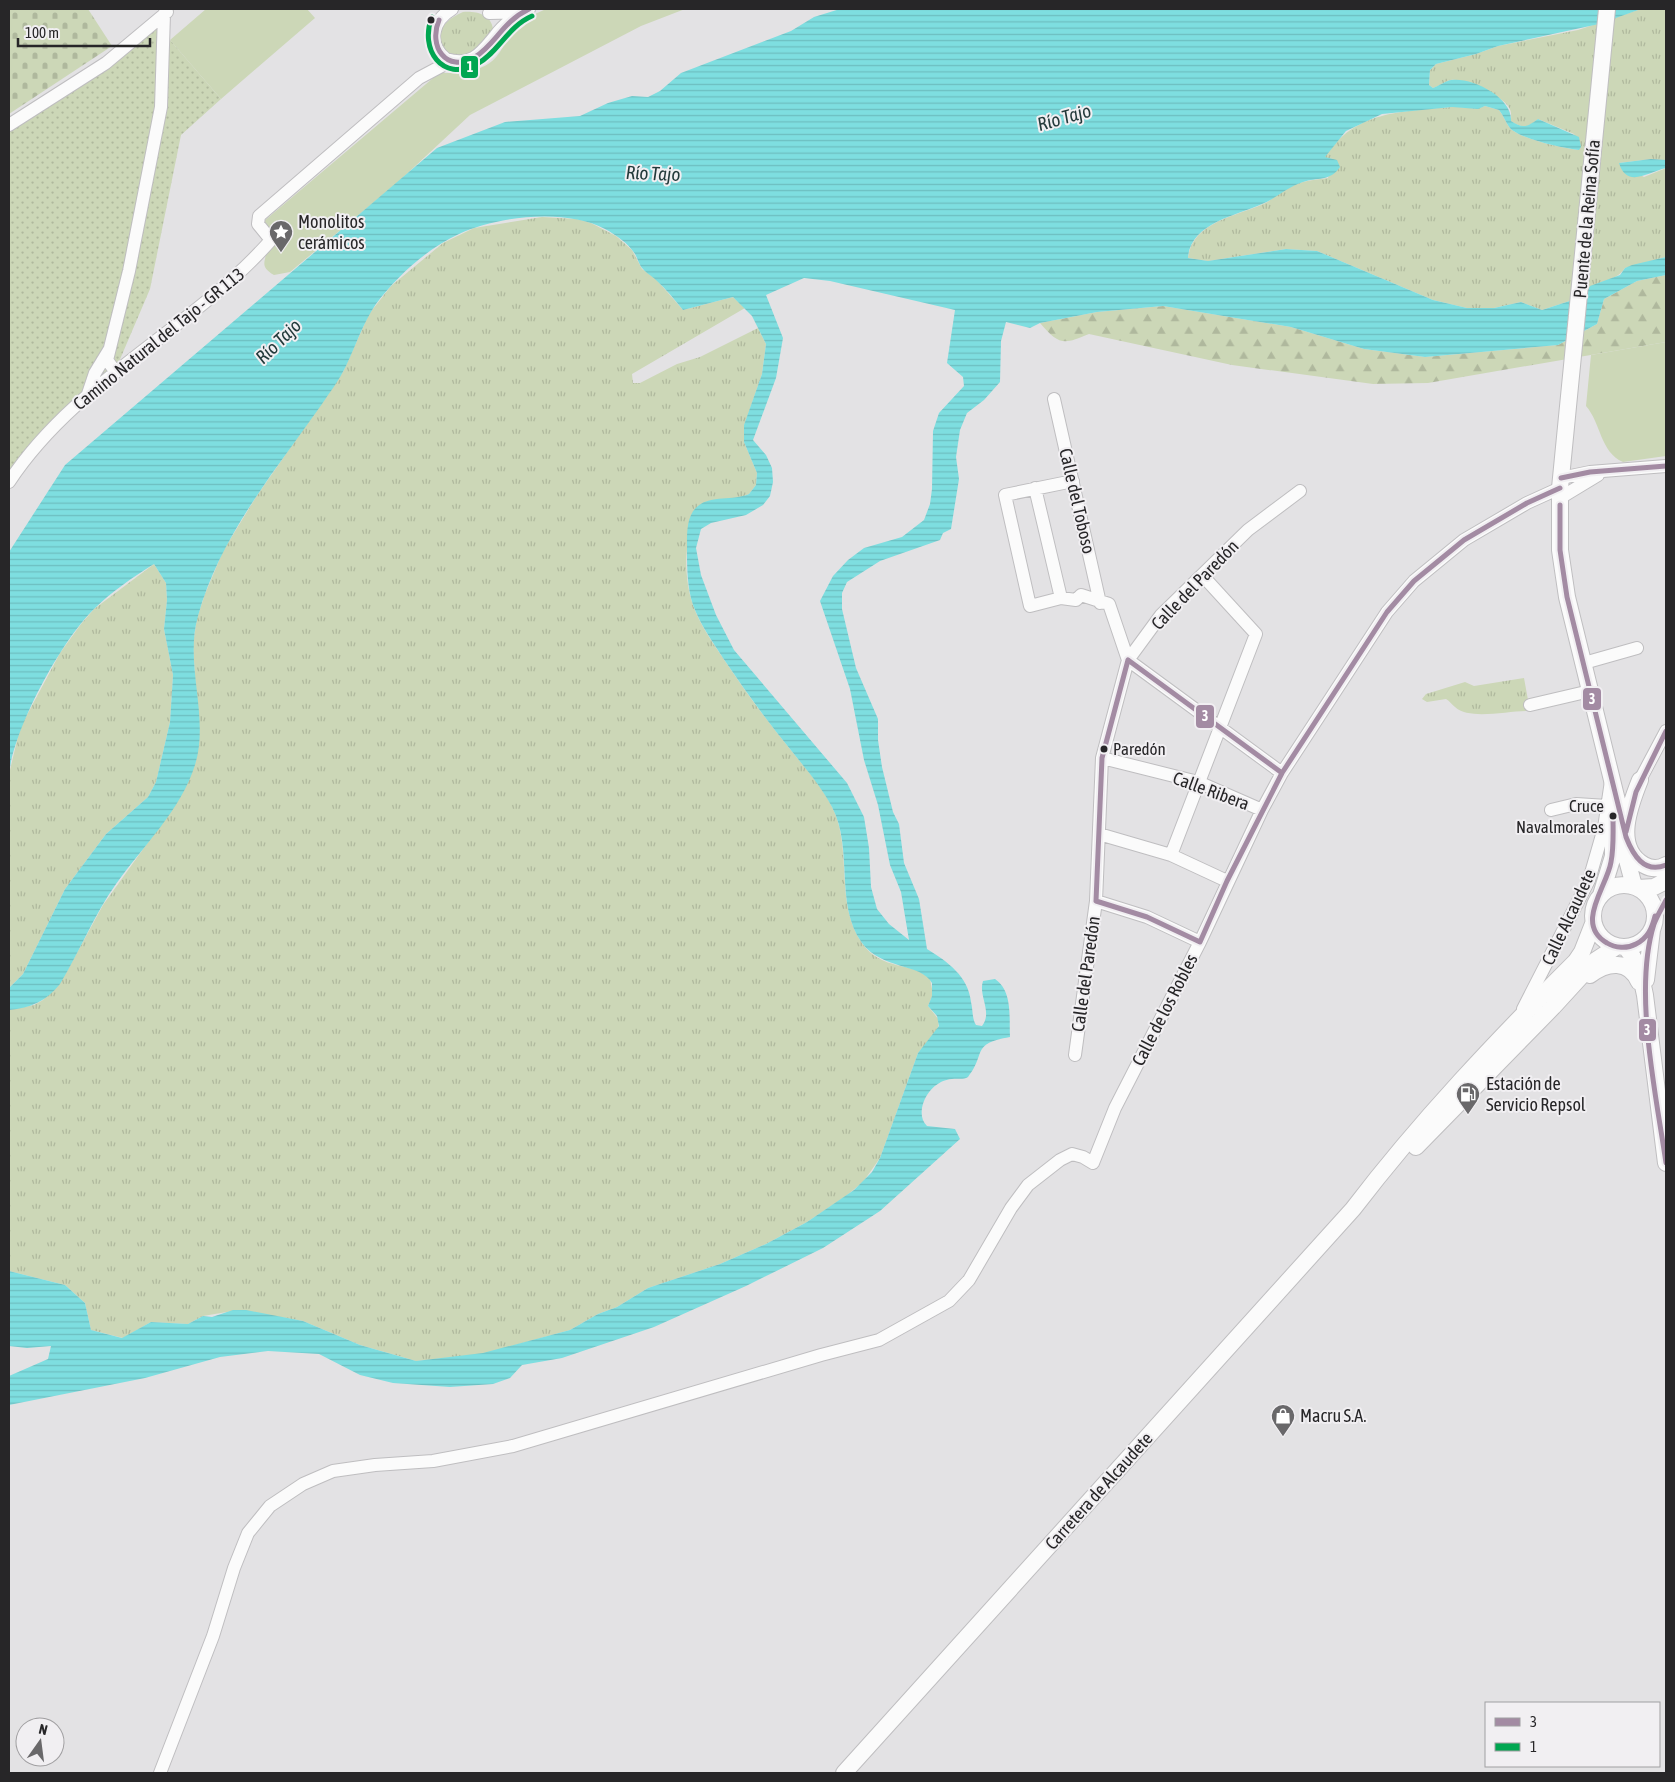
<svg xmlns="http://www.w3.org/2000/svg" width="1675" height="1782" viewBox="0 0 1675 1782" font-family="'Asap Condensed',sans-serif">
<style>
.grass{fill:url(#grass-tufts)}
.forest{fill:url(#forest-firs)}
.cemetery{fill:url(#cemetery-stones)}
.park{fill:#ccd7b7}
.garden{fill:url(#garden-dots)}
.water{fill:url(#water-rules);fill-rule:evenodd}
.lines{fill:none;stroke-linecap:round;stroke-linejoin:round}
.minor-casing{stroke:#bfbec0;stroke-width:14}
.major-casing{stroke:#bfbec0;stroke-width:18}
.minor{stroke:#fbfbfb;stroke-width:12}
.major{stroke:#fbfbfb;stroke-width:16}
.bus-1-casing{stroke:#f1eff2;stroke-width:9}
.bus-2-casing{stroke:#f1eff2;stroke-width:9}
.bus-1{stroke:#a38ba3;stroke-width:5}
.bus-2{stroke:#00a651;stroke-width:5}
.bus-dot{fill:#272628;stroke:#f1eff2;stroke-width:2}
.labels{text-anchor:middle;stroke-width:4;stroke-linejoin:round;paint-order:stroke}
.bus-label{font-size:17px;fill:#272628;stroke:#f1eff2;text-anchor:start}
.street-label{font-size:18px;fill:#272628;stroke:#f1eff2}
.poi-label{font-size:18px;fill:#272628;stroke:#f1eff2;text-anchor:start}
.water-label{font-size:19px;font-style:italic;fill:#233a3b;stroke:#f1eff2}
.line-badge{stroke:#f1eff2;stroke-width:2}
.badge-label{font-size:14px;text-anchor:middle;font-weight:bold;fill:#fff}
</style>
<defs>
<pattern id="grass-tufts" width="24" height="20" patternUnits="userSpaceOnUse" patternTransform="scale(1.25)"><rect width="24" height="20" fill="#ccd7b7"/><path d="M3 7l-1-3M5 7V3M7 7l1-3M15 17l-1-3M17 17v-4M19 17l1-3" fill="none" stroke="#afb89d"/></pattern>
<pattern id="forest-firs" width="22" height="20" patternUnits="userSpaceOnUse" patternTransform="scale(1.25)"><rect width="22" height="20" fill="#ccd7b7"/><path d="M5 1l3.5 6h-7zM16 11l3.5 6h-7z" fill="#afb89d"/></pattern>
<pattern id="cemetery-stones" width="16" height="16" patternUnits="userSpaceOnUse" patternTransform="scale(1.25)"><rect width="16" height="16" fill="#ccd7b7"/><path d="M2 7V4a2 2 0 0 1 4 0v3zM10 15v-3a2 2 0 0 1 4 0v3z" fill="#afb89d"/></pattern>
<pattern id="garden-dots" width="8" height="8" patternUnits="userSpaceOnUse" patternTransform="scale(1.25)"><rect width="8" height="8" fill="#ccd7b7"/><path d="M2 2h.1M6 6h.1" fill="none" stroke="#afb89d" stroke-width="1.8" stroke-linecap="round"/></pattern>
<pattern id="water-rules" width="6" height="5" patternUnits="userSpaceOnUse" patternTransform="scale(1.25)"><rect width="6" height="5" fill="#7edee0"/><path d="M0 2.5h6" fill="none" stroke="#6dbec0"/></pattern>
</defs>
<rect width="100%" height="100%" fill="#e3e2e4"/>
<path class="grass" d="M1641 9H1666V160L1651 159 1619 163 1644 177 1666 168V257L1625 268C1613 285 1598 276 1585 296L1542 310 1521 302 1494 308H1467L1433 300 1317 251 1286 249 1208 261 1188 258C1192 222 1237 216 1263 204 1272 200 1278 193 1286 189 1299 181 1313 180 1328 178L1333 159 1324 158C1355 110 1401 112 1451 107 1463 106 1474 111 1485 106L1499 110C1504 116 1507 126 1512 130 1526 140 1561 148 1579 150L1574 134 1538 119C1527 128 1523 129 1511 121 1511 116 1512 111 1508 106 1500 95 1465 78 1451 80 1445 81 1440 86 1433 88L1429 85 1430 70 1436 64 1476 54 1498 46 1578 30Z
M463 12C476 11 491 14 493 29 479 52 472 59 444 53L438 35C443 24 451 17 463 12Z
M542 217 577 219 591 223 616 236 632 250 642 269 655 278 683 310 733 297 745 308 632 374 633 383H640L677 364 700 357 758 328 766 344 762 374 744 426V442L757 473 756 485 749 494 742 497 709 501C703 513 688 536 687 549 685 566 687 588 693 605 700 625 713 643 725 661 745 691 767 721 790 749 805 768 824 788 834 811 852 852 835 905 862 943 882 972 913 961 930 979L933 994 928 1006 939 1020 938 1030 918 1053 880 1158 863 1182 846 1196 807 1222 766 1244 720 1264 648 1288 617 1307 598 1314 570 1330 483 1354 416 1361 360 1345 303 1321 239 1310 203 1316 188 1324 151 1322 123 1338 91 1330 85 1303 65 1285 9 1271V1010L34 1005 43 1000 66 973 103 905 174 806 185 787 195 764 199 744 193 644 197 618 205 594 223 551 256 497 343 372 369 314 391 286 443 243 474 228Z
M154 564 166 583 167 600 164 629 173 675 170 722 156 782 148 797 106 834 65 889 23 974 9 988V774L20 728 60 653 81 624 94 609Z
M1524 678 1530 711C1510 710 1470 721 1455 707 1451 704 1450 701 1446 699L1427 702 1422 699 1426 694 1465 682 1474 686Z"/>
<path class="forest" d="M1666 275V342L1428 383 1373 384 1232 365 1089 334C1063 345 1059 345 1040 323L1097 312 1163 306 1291 327 1364 349 1425 357 1558 345 1597 324 1604 299 1637 281Z"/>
<path class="cemetery" d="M9 9H88L112 46 9 114Z"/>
<path class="park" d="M206 9H307L315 18 221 99 170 40Z
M546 9H685L641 26 470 115 397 183 290 272 274 275C257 265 268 261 266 246 265 240 260 233 257 227L439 73C480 73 500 68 511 25Z
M1666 342V456L1623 462C1600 452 1601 423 1586 406L1591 355Z"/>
<path class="garden" d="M164 14 170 40 221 99 181 135 150 289 115 371 9 482V125Z"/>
<path class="water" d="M840 9H1641L1599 24 1498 46 1476 54 1436 64 1430 70 1429 85 1433 88C1439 86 1445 81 1451 80 1473 77 1513 98 1511 121 1523 129 1527 127 1538 119L1579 137 1581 147 1579 150C1561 148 1526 140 1512 130 1507 126 1504 116 1499 110L1485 106 1478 109 1452 107 1382 114 1346 131 1325 157 1337 160 1340 167C1330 182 1317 177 1303 182 1287 187 1277 198 1262 204 1238 215 1190 223 1188 258L1208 261 1286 249 1317 251 1433 300 1467 308H1494L1521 302 1542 310 1585 296 1590 286 1620 275 1625 268 1632 265 1666 257V275L1637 281 1604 299 1597 324 1558 345 1425 357 1364 349 1291 327 1163 306 1097 312 1040 323 1030 328 1006 322 1001 341 1000 382 984 400 967 413 960 430 956 457 959 479 951 529 943 533 940 540 880 561 847 582 842 593V609L856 668 878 719V740L882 767 893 812 899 824 904 863 919 899 927 949C948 962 968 976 971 1002 973 1010 972 1019 976 1025L982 1026C993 1012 978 996 983 981L995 979C1013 991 1009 1018 1010 1037 970 1044 987 1053 968 1077 963 1080 958 1078 952 1079 937 1080 925 1093 922 1108 921 1115 922 1121 927 1126L955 1129 960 1139 880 1211 823 1248 746 1286 654 1327 562 1358 522 1365 510 1378 493 1384 450 1387 393 1383 360 1375 319 1354 268 1351 220 1357 145 1378 9 1405V1376L48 1359 51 1346 27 1348 9 1346V1271L65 1285 85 1303 91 1330 122 1338 151 1322 188 1324 203 1316 212 1317 233 1310H246L303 1321 360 1345 416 1361 483 1353 570 1330 598 1314 617 1307 648 1288 720 1264 766 1244 807 1222 854 1190 872 1172 880 1158 918 1053 939 1026 937 1016 928 1006 932 996V983C921 963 882 970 862 943 834 904 854 849 832 807 821 786 805 768 790 749 766 720 744 689 723 658 712 641 700 624 693 605 687 587 687 567 687 548 687 535 686 515 698 506 711 495 733 501 749 494L756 485 757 473 744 442V425L762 374 766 344 752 316 733 297 683 310C674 299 666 289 656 280 652 276 646 273 643 269 639 265 638 259 635 254 628 243 616 235 605 229 566 208 498 216 459 234 428 248 397 276 376 304 363 323 356 345 346 366 340 379 330 392 322 404 275 471 220 536 198 616 184 665 210 717 195 765 181 810 143 846 116 884 94 915 80 951 60 984 46 1001 31 1008 9 1010V988L23 974 65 889 106 834 148 797 156 782 170 722 173 675 164 629 167 600 166 583 154 564C133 577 111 592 93 610 60 643 14 728 9 774V552L65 465 437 148 505 122 580 116 608 103 632 96 648 97 660 91 681 73 791 31 814 17ZM804 278 830 281 955 310 947 363 963 377 964 386 939 413 933 431 932 489 930 504 924 520 902 537 864 548 848 560 833 576 820 601 850 689 864 760 878 805 890 865 901 892 909 940 889 924 877 909 871 887 869 848 864 817 847 783 734 650 716 615 701 575 696 548 701 529 711 523 746 515 763 505 770 496 773 482 772 468 766 455 753 440 776 378 783 338 766 295Z
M1651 159 1666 160V168C1648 172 1627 189 1619 163Z"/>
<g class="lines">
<g class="minor-casing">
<path id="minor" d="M452 9C432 21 427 44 446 59 472 67 481 53 495 36 503 25 517 14 529 9
M489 13 523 12
M9 125 106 63 167 12
M115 371 107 360 129 271 161 107 164 14
M88 394 95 373 109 350
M1054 399 1100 603
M1561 478 1590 472 1666 466
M1073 481 1005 495 1030 606 1061 598 1076 600 1081 595 1109 604 1128 660
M9 482C76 380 193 329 271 240L258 224 259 216 419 78 451 61
M1035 488 1061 598
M1560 498 1598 475
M1128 660 1282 773
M1584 663 1637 648
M1530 705 1590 691
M1102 758 1198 782 1262 810
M1640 780 1666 731
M1551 810 1576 804 1607 806
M1099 834 1171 855 1227 881
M1171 855 1256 634 1202 575
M1096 901 1147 917 1200 942
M1523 1009 1589 880 1604 828 1611 781
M1075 1055 1096 901 1102 758 1128 660 1161 615 1248 530 1300 491
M160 1773 213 1636 234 1568 248 1533 270 1506 303 1484 333 1471 375 1465 433 1461 513 1446 821 1355 879 1340 949 1301 969 1280 1011 1208 1028 1185 1060 1160 1072 1154 1083 1157 1093 1163 1115 1108 1200 942 1262 810 1282 773 1387 612 1414 581 1464 540 1527 503 1560 488"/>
</g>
<g class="major-casing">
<path id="major" d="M1607 9 1560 488V550L1567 597 1626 837 1627 860 1634 886
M1640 780C1630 805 1613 848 1644 865 1651 869 1659 869 1666 865
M1593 916a31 31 0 1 1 62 0a31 31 0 1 1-62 0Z
M1638 888 1654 887 1666 881
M1601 895 1613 856V814
M1626 948C1639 962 1641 977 1645 995L1666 1163
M1590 975C1607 962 1629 959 1639 982
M1646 980 1652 930
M1416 1147 1553 1007 1596 960 1616 947
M844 1773 1353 1209C1421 1120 1497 1040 1576 961L1582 952 1593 924"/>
</g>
<use href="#minor" class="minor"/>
<use href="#major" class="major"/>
<g class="bus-1-casing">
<path id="bus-1" d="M439 20C428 46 446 74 475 57 496 44 502 22 529 9
M1561 478 1590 472 1666 466
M1560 505V550L1567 597 1626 837C1633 855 1644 874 1666 865
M1128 660 1282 773
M1613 816C1613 831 1614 847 1611 862 1607 887 1574 924 1607 943 1615 948 1627 949 1636 944 1648 938 1652 928 1655 916
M1626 832 1636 792 1666 731
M1666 900C1662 908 1657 916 1654 924 1633 991 1656 1094 1666 1163
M1096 901 1102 758 1128 660
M1096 901 1147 917 1200 942
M1200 942 1227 881 1282 773 1387 612 1414 581 1464 540 1527 503 1560 488"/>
</g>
<g class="bus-2-casing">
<path id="bus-2" d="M432 17C419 49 442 83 477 64 499 52 507 27 532 16"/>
</g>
<use href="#bus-1" class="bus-1"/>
<use href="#bus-2" class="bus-2"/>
</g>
<defs>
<g id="sight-pin" transform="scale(1.25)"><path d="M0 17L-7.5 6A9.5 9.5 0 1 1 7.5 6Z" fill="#69686a" stroke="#f1eff2"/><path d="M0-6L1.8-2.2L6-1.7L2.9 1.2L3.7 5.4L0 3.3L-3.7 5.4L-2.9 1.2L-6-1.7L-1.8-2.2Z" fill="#fff"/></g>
<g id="fuel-pin" transform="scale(1.25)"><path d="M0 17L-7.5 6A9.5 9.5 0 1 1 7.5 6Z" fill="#69686a" stroke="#f1eff2"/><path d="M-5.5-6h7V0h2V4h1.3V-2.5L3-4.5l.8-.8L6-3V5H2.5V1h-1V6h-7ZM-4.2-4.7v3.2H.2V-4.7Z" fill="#fff"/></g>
<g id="shop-pin" transform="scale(1.25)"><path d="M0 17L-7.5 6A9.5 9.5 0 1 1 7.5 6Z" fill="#69686a" stroke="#f1eff2"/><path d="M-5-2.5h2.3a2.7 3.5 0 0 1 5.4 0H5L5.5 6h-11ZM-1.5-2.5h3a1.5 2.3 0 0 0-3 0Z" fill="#fff"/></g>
</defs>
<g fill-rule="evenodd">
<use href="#sight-pin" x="281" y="232"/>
<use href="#fuel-pin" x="1468" y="1094"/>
<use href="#shop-pin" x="1283" y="1416"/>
</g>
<g class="bus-dot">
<circle cx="431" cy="20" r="4.5"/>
<circle cx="1104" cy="749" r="4.5"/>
<circle cx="1613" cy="816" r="4.5"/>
</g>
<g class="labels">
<g class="bus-label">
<text x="1113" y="755">Paredón</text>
<text x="1604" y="812" text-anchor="end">Cruce<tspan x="1604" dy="21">Navalmorales</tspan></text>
</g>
<g class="street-label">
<text transform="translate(1587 219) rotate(-85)" y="6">Puente de la Reina Sofía</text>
<text transform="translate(159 339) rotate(-39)" y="6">Camino Natural del Tajo - GR 113</text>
<text transform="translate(1077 501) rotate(77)" y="6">Calle del Toboso</text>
<text transform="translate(1195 585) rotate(-46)" y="6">Calle del Paredón</text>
<text transform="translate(1211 791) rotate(20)" y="6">Calle Ribera</text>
<text transform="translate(1569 917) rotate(-65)" y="6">Calle Alcaudete</text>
<text transform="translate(1086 974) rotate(-82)" y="6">Calle del Paredón</text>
<text transform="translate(1165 1010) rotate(-63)" y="6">Calle de los Robles</text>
<text transform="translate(1099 1491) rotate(-48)" y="6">Carretera de Alcaudete</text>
</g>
<g class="poi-label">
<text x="298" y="228">Monolitos<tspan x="298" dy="21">cerámicos</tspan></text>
<text x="1486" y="1090">Estación de<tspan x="1486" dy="21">Servicio Repsol</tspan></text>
<text x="1300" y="1422">Macru S.A.</text>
</g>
<g class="water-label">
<text transform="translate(1064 117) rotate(-16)" y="7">Río Tajo</text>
<text transform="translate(653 173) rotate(2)" y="7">Río Tajo</text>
<text transform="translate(278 341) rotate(-44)" y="7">Río Tajo</text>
</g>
</g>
<g class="line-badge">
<rect x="460" y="55" width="19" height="24" rx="5" fill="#00a651"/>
<rect x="1582" y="687" width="20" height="24" rx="5" fill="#a38ba3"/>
<rect x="1195" y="704" width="20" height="25" rx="5" fill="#a38ba3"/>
<rect x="1638" y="1018" width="19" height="24" rx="5" fill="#a38ba3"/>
</g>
<g class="badge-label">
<text x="470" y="72">1</text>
<text x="1592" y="704">3</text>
<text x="1205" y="721">3</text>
<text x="1647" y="1035">3</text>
</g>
<rect width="1675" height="1782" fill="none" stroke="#272628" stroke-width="20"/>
<rect x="1485" y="1702" width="175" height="65" fill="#f1eff2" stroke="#a09fa1"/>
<rect x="1495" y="1718" width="25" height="8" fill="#a38ba3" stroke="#a09fa1"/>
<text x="1530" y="1727" font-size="15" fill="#272628">3</text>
<rect x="1495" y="1743" width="25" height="8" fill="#00a651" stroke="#a09fa1"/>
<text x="1530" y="1752" font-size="15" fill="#272628">1</text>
<g transform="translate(40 1742) rotate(14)"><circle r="24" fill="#f1eff2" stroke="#a09fa1"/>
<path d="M0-4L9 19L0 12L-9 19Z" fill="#69686a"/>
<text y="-8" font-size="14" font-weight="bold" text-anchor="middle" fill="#272628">N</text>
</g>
<path d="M18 38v8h132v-8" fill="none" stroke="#272628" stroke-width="2.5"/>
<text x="25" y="38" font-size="15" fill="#272628" stroke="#f1eff2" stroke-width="4" paint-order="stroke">100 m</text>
</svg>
